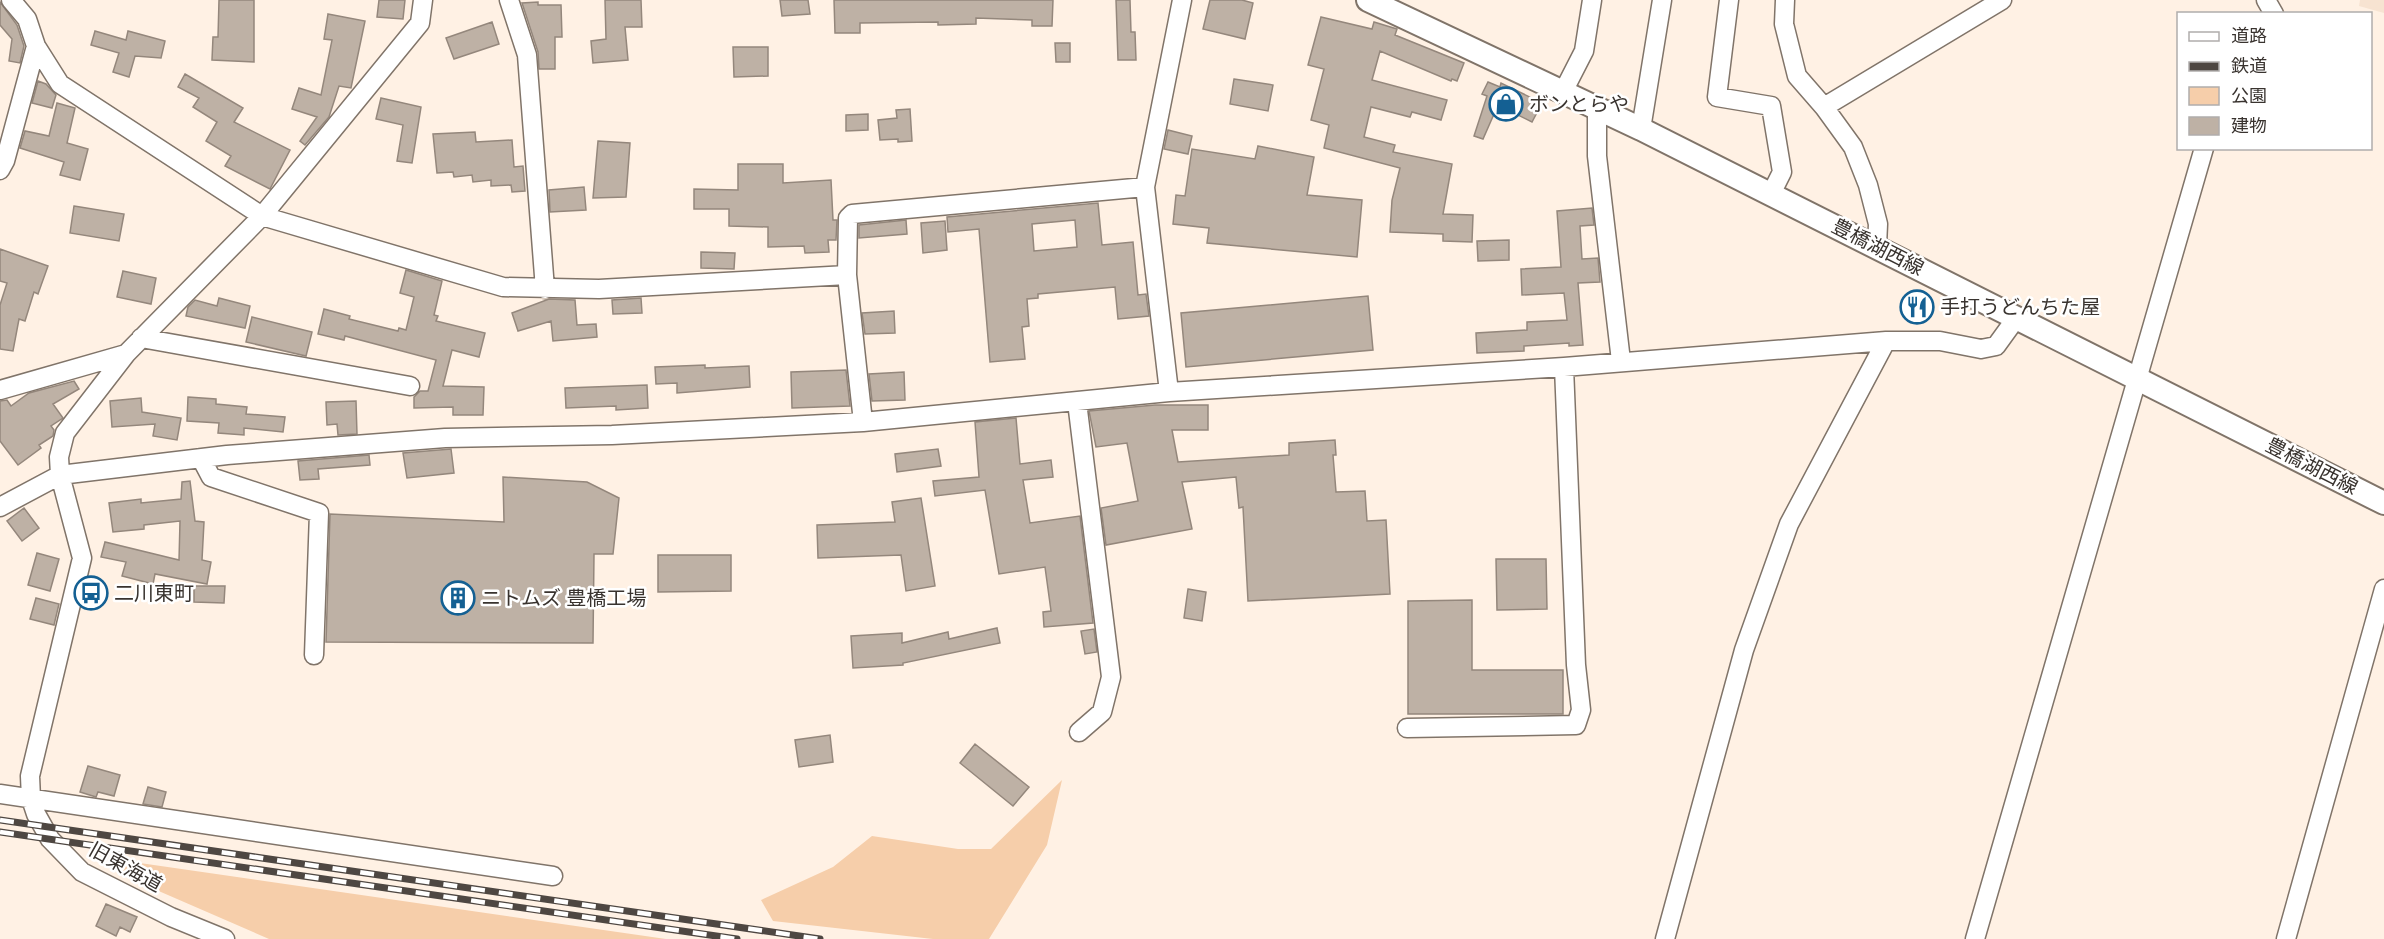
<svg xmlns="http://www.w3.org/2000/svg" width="2384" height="939" viewBox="0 0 2384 939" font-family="Montserrat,'Noto Sans JP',sans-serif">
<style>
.built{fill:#f7e3d1}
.green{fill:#f6ceaa}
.building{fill:#beb1a5;stroke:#94877c;stroke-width:1.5;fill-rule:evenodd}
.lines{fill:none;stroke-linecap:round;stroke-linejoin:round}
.minor-casing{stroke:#807469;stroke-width:21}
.major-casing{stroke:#807469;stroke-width:26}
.minor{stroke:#fff;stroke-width:18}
.major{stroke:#fff;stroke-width:22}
.rail-casing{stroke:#4e4742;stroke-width:7}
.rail{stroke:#fff;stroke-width:4.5;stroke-dasharray:14;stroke-linecap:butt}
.labels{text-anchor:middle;stroke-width:5;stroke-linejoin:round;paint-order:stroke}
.poi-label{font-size:20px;fill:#39332f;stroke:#fff;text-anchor:start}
.street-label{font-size:20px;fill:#39332f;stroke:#fff}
</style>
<rect width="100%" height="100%" fill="#fff1e4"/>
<path class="built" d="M2360 0H2384V13L2359 6Z"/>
<path class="green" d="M1062 780 1047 845 989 939H933L773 921 761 900 833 867 872 836 958 849H991Z
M114 861H126L666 939H269L131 879 116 870Z"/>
<path class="building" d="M219 0H254V62L212 60 213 37H218Z
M379 0H405L403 19 377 17Z
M605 0H641L642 27H625L628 60 593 63 591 41 606 39Z
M780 0H808L810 14 782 16Z
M834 0H1053L1052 26H1032V20L976 18V24L938 25V22L860 23V33H835Z
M1116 0H1130L1131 32H1135L1136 60H1118Z
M1210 0H1242L1253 3 1245 39 1203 29Z
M0 2 17 25 24 46 20 63 9 61 12 39 0 25Z
M538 2V5H561L562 37H555V69H539L538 52 522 3Z
M328 14 365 21 351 88 339 86 329 117 305 145 300 141 317 117 292 109 299 88 321 95 332 40 324 39Z
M1321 17 1372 29 1374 22 1397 29 1395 35 1464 63 1457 81 1452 79 1451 81 1380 51 1372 80 1447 100 1441 120 1412 112 1410 117 1371 107 1364 137 1395 145 1393 152 1452 164 1443 214 1473 215 1472 242 1443 241V234L1390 232 1392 200 1400 168 1324 148 1329 125 1311 120 1324 69 1308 65Z
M492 22 499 44 454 59 446 38Z
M95 31 126 40 128 31 165 41 161 58 135 56 129 77 113 72 119 53 91 45Z
M1055 43H1070V62H1056Z
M733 47H768V76L734 77Z
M185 74 243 108 234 122 290 150 270 189 225 166 231 156 206 141 217 122 193 107 199 98 178 87Z
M1234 79 1273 85 1268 111 1230 104Z
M38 81 46 84 56 95 52 108 32 103Z
M1488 82 1500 87 1501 83 1542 103 1532 122 1498 105 1483 139 1474 136 1487 96 1482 94Z
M381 98 421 107 412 163 397 161 403 125 376 119Z
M57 103 75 108 67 143 88 149 80 180 60 175 64 162 20 148 25 131 49 136Z
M910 109 912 141 898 142V139L880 140 878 120 897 118 896 110Z
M868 114V130L846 131V115Z
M1168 130 1192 136 1188 154 1164 149Z
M475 132 476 142 512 140 514 167 523 166 525 191 512 192 511 185 491 186V180L473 182 472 175 454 177 453 172 437 173 433 134Z
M598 141 630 143 626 197 593 198Z
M1258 146 1314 157 1307 195 1362 200 1357 257 1207 243 1209 228 1173 224 1176 195 1185 196 1192 149 1255 159Z
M738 164H783V183L831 180 833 220H837L836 240H828L829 252 805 253 804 246 768 247V227L729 226V209H694V189L738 190Z
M584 187 586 210 550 212 549 190Z
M1098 203 1102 245 1133 242 1138 295 1146 294 1149 316 1118 319 1115 287 1038 294V298L1027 299 1029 326 1022 327 1025 359 990 362 979 229 948 232 947 217ZM1075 220 1077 247 1034 251 1032 224Z
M74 206 124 214 119 241 70 233Z
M1592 208 1594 225 1580 226 1582 259 1598 258 1600 282 1578 283 1583 345 1569 346V343L1524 346V351L1477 353 1476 333 1527 330V322L1567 320 1564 293 1522 295 1521 269 1561 267 1557 211Z
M906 220 907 234 859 238V225Z
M945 221 947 250 923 253 921 223Z
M1509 240V260L1478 261 1477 241Z
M0 249 48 266 38 294 34 292 25 321 19 319 13 351 0 349V305L7 283 0 281Z
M701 252 735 253 734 269 701 268Z
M406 270 442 281 434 315 438 316 436 321 485 333 479 357 452 350 443 386 484 387 483 415H453V407L414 408V397L420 391H428L436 360 345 336 344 340 318 334 324 309 350 316 349 319 398 331 399 328 406 330 414 297 400 293Z
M123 271 156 278 151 304 117 297Z
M1368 296 1373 350 1186 367 1181 313Z
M219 298 250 306 245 328 186 316 188 307 195 300 217 306Z
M641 298 642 313 613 314 612 300Z
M549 299 575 300 577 325 596 324 597 337 553 341 551 321 518 331 512 313Z
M894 311 895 333 865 334 862 313Z
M252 317 312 332 306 356 246 342Z
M705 365V368L749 366 750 387 677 393V383L656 384 655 367Z
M846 370 850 406 792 408 791 372Z
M904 372 905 400 872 401 869 374Z
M74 381 79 389 53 404 63 418 51 426 54 430 53 436 39 445 41 448 18 465 0 441V401L7 400 11 406 29 393Z
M647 385 648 408 616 410V406L566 408 565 388Z
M188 397 216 399V404L247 407 246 414 285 417 283 432 244 428V435L218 433 219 423 187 421Z
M141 398 142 412 181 418 177 440 153 436 155 424 112 427 110 401Z
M356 401 357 434 338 435 337 424 327 425 326 402Z
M1155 405H1208V430H1172L1178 462 1289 455V443L1335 440 1336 455H1333L1336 492 1365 491 1367 521 1386 520 1390 594 1248 601 1243 507 1239 508 1236 477 1182 482 1192 529 1106 545 1101 508 1138 501 1127 443 1096 447 1089 411Z
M1016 418 1020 464 1051 460 1053 477 1023 480 1030 523 1080 516 1093 623 1044 627 1043 612 1051 611 1045 567 999 574 985 490 935 496 933 481 979 477 975 422Z
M451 449 454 473 407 478 403 453Z
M938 449 941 466 897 472 895 454Z
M369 455 370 465 318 469 319 479 300 480 298 461Z
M503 477 587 482 619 498 613 554H594L593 643 326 642 330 514 504 522Z
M190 481 195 521 204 522 202 560 211 562 207 584 155 574 153 584 122 576 126 562 101 557 105 542 179 560 180 521 144 525V529L113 532 109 503 141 499V503L181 499 182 482Z
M921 498 935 586 906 591 901 555 818 558 817 525 895 522 892 502Z
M24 508 39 528 22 541 7 521Z
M37 553 59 559 50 591 28 585Z
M658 555H731V591L658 592Z
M1496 559H1546L1547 609 1497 610Z
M194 586H225L224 603 194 602Z
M1188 589 1206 592 1202 621 1184 618Z
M36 598 59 604 54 625 30 619Z
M1472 600V670H1563V714H1408V601Z
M997 628 1000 643 903 663V665L853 668 851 636 902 633V643L948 632 949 639Z
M1094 629 1097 652 1085 654 1081 631Z
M830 735 833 762 799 767 795 740Z
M975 744 1029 787 1013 806 960 763Z
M88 766 120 775 114 796 98 792 96 797 80 792Z
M148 787 166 792 162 807 143 804Z
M106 904 137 917 130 932 120 927 116 936 96 926Z"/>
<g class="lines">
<g class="minor-casing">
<path id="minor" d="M11 0 27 19 36 46 60 84 262 216 503 287 599 289 847 275
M509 0 527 55 545 289
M1729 0 1717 97 1771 106 1782 172 1771 194
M1785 0 1784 24 1797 76 1824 107 1853 147 1868 185 1878 224 1877 246
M2266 0 2274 14
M1563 92 1584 51 1592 0
M1824 107 2002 0
M1597 108V156L1621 361
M1641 129 1662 0
M0 170 5 161 36 46
M141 338 410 386
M0 390 126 354
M1169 392 1145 187 1182 0
M1077 402 1111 677 1102 712 1079 732
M863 422 847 275 848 218 852 214 1145 187
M201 458 211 477 319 513 314 655
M0 507 60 475 227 455 445 438 612 435 863 422 1169 392 1564 367 1886 341H1940L1981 349 1996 346 2017 317
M1407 728 1576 725 1581 710 1576 665 1564 367
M0 794 553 876
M225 939 171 917 82 872 50 839 36 814 31 799 30 776 82 558 60 475 59 457 65 433 126 354 262 216 420 23 423 0
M1665 939 1744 650 1789 524 1886 341
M1975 939 2204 148
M2286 939 2384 589"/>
</g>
<g class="major-casing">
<path id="major" d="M1368 0 1641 129 2384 503"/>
</g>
<use href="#minor" class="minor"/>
<use href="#major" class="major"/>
<g class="rail-casing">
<path id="rail" d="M0 820 820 939
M0 832 737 939"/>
</g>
<use href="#rail" class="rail"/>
</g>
<defs>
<g id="shop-ring" transform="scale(1.725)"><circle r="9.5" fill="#fff" stroke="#146093" stroke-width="1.5"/><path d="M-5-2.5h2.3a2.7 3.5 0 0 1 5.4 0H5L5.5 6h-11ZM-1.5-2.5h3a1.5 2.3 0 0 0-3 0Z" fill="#146093"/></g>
<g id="restaurant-ring" transform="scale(1.725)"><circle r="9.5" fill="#fff" stroke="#146093" stroke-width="1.5"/><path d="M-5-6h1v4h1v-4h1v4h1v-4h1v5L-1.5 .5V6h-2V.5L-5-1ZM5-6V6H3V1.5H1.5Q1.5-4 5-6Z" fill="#146093"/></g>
<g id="bus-ring" transform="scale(1.725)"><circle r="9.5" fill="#fff" stroke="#146093" stroke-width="1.5"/><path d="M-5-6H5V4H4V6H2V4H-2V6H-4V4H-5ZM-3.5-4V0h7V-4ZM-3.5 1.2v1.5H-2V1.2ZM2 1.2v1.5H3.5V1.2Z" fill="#146093"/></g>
<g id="building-ring" transform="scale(1.725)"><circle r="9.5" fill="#fff" stroke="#146093" stroke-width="1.5"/><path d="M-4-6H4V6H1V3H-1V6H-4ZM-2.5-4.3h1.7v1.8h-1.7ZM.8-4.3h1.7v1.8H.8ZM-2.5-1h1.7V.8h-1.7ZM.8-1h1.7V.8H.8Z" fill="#146093"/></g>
</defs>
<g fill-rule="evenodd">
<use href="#shop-ring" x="1506" y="104"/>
<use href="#restaurant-ring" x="1917" y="307"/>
<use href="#bus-ring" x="91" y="593"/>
<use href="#building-ring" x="458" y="598"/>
</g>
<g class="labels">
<g class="poi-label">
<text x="1529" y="111">ボンとらや</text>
<text x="1940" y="314">手打うどんちた屋</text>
<text x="114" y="600">二川東町</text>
<text x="481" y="605">ニトムズ 豊橋工場</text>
</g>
<g class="street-label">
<text transform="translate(1878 247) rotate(27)" y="7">豊橋湖西線</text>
<text transform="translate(2312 466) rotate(27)" y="7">豊橋湖西線</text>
<text transform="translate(126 867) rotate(29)" y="7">旧東海道</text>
</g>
</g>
<rect x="2177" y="12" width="195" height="138" fill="#ffffff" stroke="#b0adac" stroke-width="1.5"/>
<rect x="2189" y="32" width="30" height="9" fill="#ffffff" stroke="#b0adac" stroke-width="1.5"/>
<text x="2231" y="42" font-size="18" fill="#39332f">道路</text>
<rect x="2189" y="62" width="30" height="9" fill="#4e4742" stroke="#b0adac" stroke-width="1.5"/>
<text x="2231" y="72" font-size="18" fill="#39332f">鉄道</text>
<rect x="2189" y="87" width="30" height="18" fill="#f6ceaa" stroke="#b0adac" stroke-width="1.5"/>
<text x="2231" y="102" font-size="18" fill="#39332f">公園</text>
<rect x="2189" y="117" width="30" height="18" fill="#beb1a5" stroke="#b0adac" stroke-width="1.5"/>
<text x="2231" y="132" font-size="18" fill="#39332f">建物</text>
</svg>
